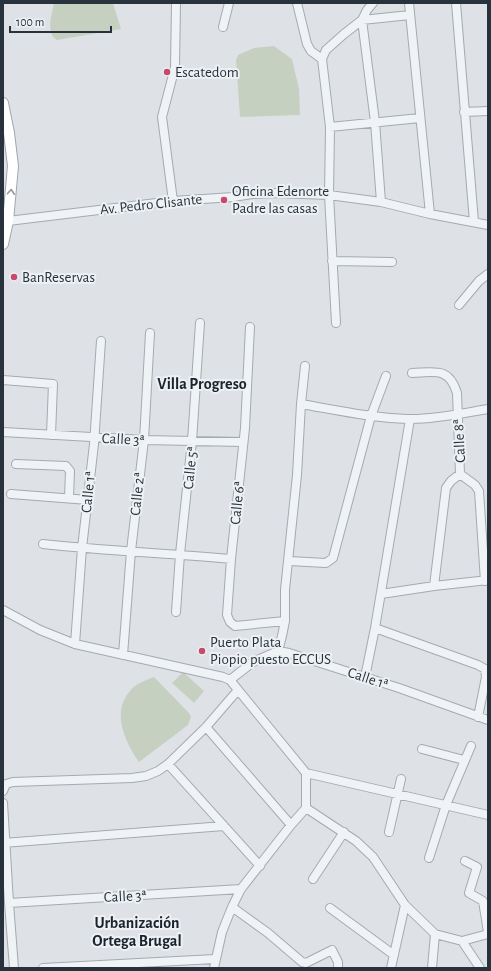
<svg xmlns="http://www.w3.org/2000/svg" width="491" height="971" viewBox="0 0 491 971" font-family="'Alegreya Sans',sans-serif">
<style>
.green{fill:#c6d0c0}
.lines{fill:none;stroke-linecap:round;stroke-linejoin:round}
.minor-casing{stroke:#a4aab0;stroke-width:10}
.major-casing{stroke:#9ea8b1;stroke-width:12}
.minor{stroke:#f0f3f5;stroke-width:8}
.major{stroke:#fff;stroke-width:10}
.oneway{stroke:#94989e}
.poi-dot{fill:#c54a6c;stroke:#edf1f4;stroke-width:1.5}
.labels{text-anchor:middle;stroke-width:4;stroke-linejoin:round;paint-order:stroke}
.poi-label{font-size:15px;fill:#28323c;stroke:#edf1f4;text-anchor:start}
.street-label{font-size:15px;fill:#28323c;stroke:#edf1f4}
.neighbourhood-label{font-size:16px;font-weight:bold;fill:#1b232d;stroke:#edf1f4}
</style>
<rect width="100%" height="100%" fill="#dee2e7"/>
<path class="green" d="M54 3H113L121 29 57 40C45 34 52 14 54 3Z
M274 46 292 59 299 89 300 115 240 117 236 60 238 55 254 48Z
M183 672 204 691 194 703 172 683Z
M154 677 189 713 191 717 188 725 139 762C125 742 111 712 130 691 135 684 146 680 154 677Z"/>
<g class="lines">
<g class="minor-casing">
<path id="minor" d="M297 3 307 44 311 51 322 59
M409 3 430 214
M456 3 474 222
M223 27 229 3
M464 112 488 111
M330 127 420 118
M173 201 162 117 175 67 176 3
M381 202 375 122 362 20 410 15
M4 222 8 221 173 201 233 197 252 194 276 193 329 195 381 202 430 214 488 225
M332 261 392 262
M459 305 479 281 488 274
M336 323 329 195 330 127 322 59 326 50 344 34 362 20 367 10 373 3
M250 327 245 428 231 559 227 615 230 622 235 626 285 621
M412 373C435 372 449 367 457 393L460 474 451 481 446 488 434 586
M3 380 53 384 51 435
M301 404C336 410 372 418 408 419 433 420 464 413 488 409
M3 432 144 440 243 442
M16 464 66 466 70 471 69 498
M460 474 475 485 479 491 485 581
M11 494 88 500
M43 544C105 551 168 553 231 559
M289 561 326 563 333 558 371 416 386 376
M381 594 434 586 488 580
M3 610 40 630 75 644 223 677 230 680 306 773V808
M176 612 180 554 192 441 200 323
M375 628 478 665 485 669 486 677 478 717
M75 644 82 548 94 444 101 341
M278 651 282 636 285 621V590L297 475 301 404 305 366
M123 655 131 551 144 440 150 333
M365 677 375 628 410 419
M230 680 253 662 278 651 289 653 399 688 488 720
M206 727 291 825
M422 749 464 760
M168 764 260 866
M306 773 488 815
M3 791 6 784 13 782 132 778 146 776 158 771 168 764 206 727 238 690
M3 803 9 903 14 968
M306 808 356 841 373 857 405 905 435 934 462 941 480 968
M389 832 401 779
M3 843 224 826
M429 858 446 805 471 746
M465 861 477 867 469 893 483 901 488 932
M313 879 344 832
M9 903 241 889
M232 907 268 933 302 962 306 963 332 950 338 962V968
M330 908 394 955
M462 941 488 934
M43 968 215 959
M214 968 222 932 232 907 241 889 291 825 306 808
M391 968 405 905
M432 968 435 934"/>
</g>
<g class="major-casing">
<path id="major" d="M3 103 9 133 13 166 8 221 3 244"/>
</g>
<use href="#minor" class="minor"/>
<use href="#major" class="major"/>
</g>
<defs><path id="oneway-chevron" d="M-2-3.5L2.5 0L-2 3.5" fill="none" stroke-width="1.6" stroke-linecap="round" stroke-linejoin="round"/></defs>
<use class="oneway" href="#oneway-chevron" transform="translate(11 192) rotate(-86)"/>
<g class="poi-dot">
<circle cx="167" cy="72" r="4"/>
<circle cx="224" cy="200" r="4"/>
<circle cx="14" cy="277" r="4"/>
<circle cx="202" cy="651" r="4"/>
</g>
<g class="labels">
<g class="poi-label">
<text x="175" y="77">Escatedom</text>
<text x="232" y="196">Oficina Edenorte<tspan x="232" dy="17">Padre las casas</tspan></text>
<text x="22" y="282">BanReservas</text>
<text x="210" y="647">Puerto Plata<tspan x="210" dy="17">Piopio puesto ECCUS</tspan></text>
</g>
<g class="street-label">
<text transform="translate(151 204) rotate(-6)" y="5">Av. Pedro Clisante</text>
<text transform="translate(123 439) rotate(3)" y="5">Calle 3ª</text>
<text transform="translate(459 441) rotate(-93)" y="5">Calle 8ª</text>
<text transform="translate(190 468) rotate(-84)" y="5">Calle 5ª</text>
<text transform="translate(88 492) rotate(-84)" y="5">Calle 1ª</text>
<text transform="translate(137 494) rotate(-84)" y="5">Calle 2ª</text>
<text transform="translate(237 503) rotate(-84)" y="5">Calle 6ª</text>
<text transform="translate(368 678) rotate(18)" y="5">Calle 1ª</text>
<text transform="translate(125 896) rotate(-3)" y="5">Calle 3ª</text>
</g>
<g class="neighbourhood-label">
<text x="202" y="389">Villa Progreso</text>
<text x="137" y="928">Urbanización<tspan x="137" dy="18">Ortega Brugal</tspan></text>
</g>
</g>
<rect width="491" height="971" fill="none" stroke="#28323c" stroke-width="8"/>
<path d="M10 26v6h101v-6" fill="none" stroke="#28323c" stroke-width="2"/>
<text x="16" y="26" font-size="12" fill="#28323c" stroke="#edf1f4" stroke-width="3" paint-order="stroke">100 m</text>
</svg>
